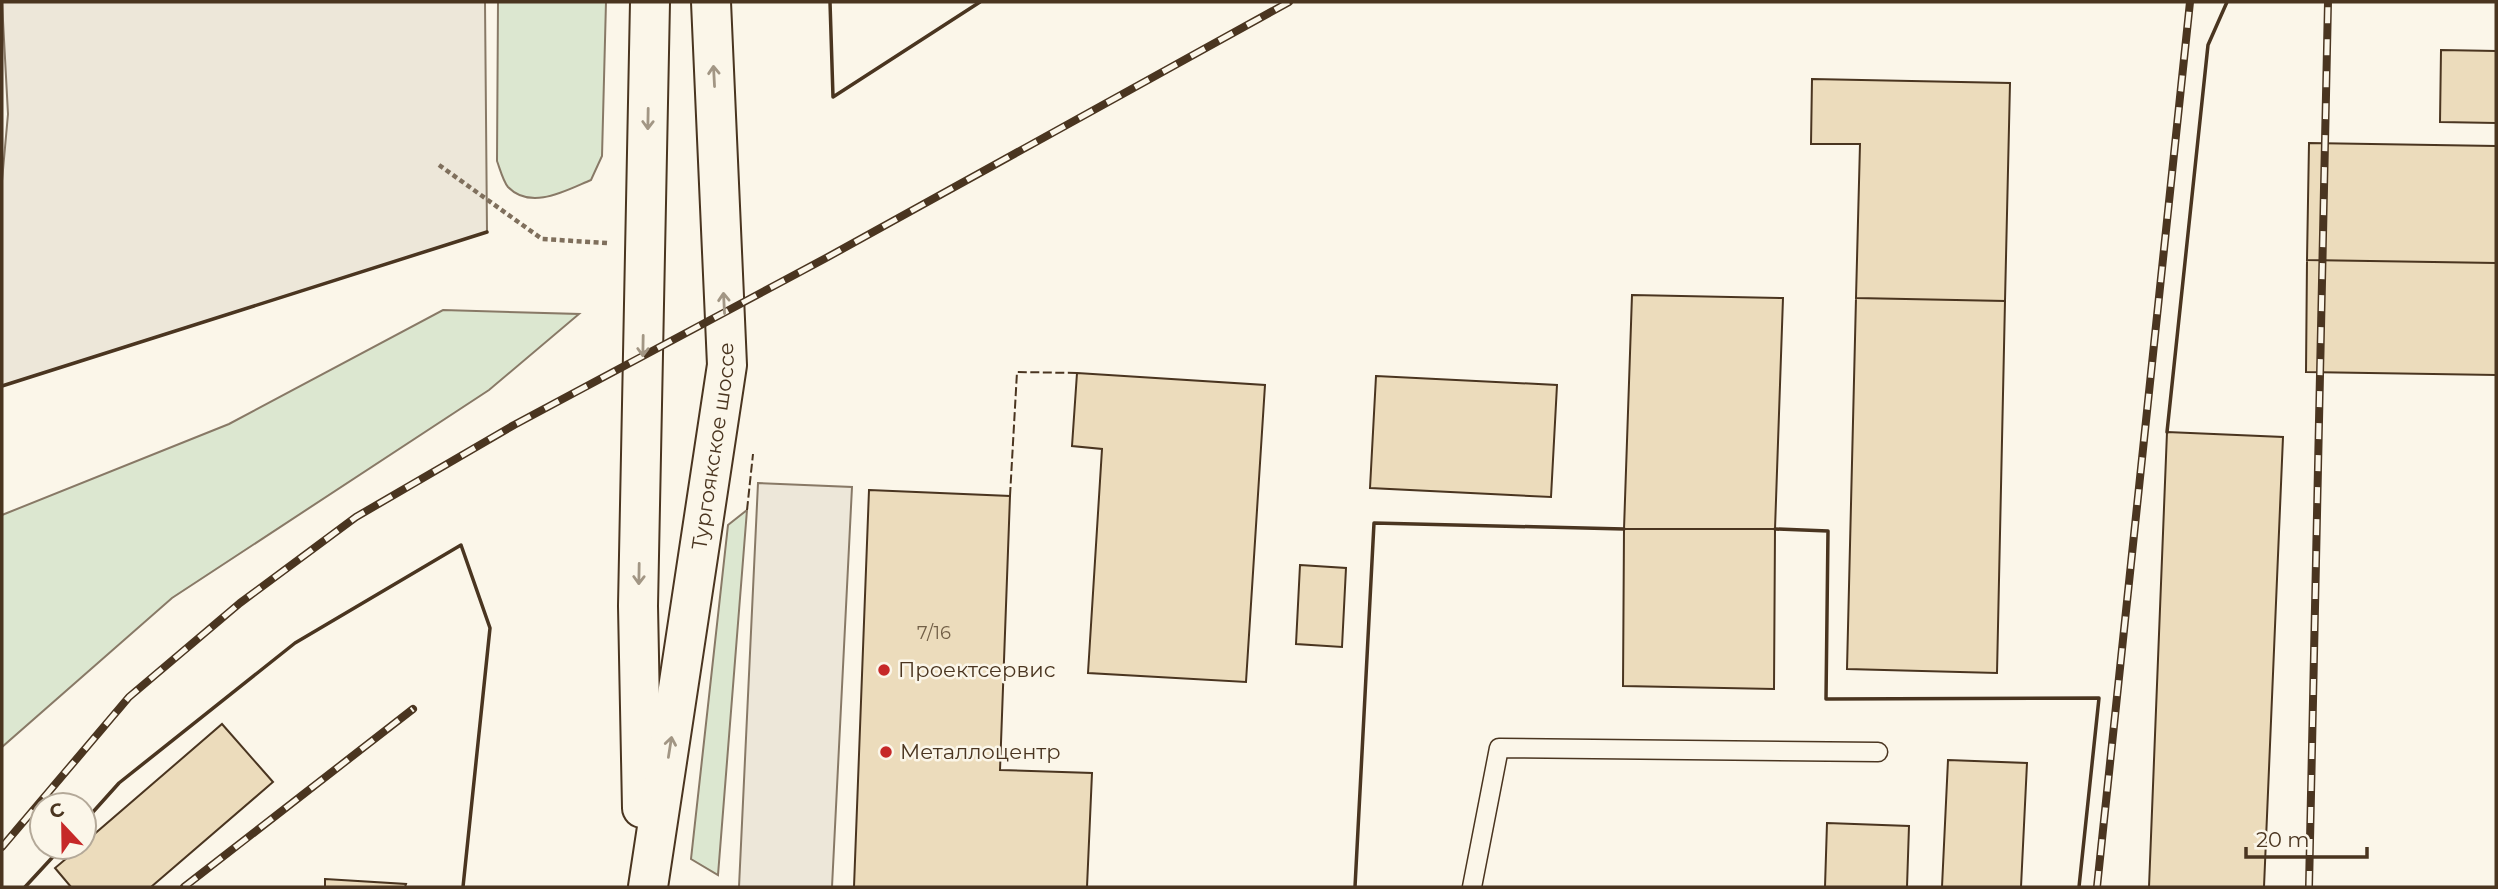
<svg xmlns="http://www.w3.org/2000/svg" width="2498" height="889" viewBox="0 0 2498 889" font-family="Montserrat,sans-serif">
<style>
.green{fill:#dce7d0;stroke:#887966;stroke-width:2}
.parking{fill:#ede7d9;stroke:#887966;stroke-width:2}
.building{fill:#ecdcbc;stroke:#4a3520;stroke-width:2}
.lines{fill:none;stroke-linecap:round;stroke-linejoin:round}
.service-casing{stroke:#4a3520;stroke-width:21}
.primary-casing{stroke:#4a3520;stroke-width:42}
.path{stroke:#7f6f5c;stroke-width:4.5;stroke-dasharray:5 3.5;stroke-linecap:butt}
.service{stroke:#fbf6e9;stroke-width:18}
.primary{stroke:#fbf6e9;stroke-width:38}
.rail-casing{stroke:#4a3520;stroke-width:8}
.rail{stroke:#fbf6e9;stroke-width:5;stroke-dasharray:16;stroke-linecap:butt}
.fence{stroke:#4a3520;stroke-width:2;stroke-dasharray:9 3.5;stroke-linecap:butt}
.wall{stroke:#4a3520;stroke-width:3.5}
.oneway{stroke:#a29684}
.poi-dot{fill:#c62828;stroke:#fbf6e9;stroke-width:2.5}
.labels{text-anchor:middle;stroke-width:5;stroke-linejoin:round;paint-order:stroke}
.number-label{font-size:18px;fill:#725f47}
.street-label{font-size:21px;fill:#4a3520;stroke:#fbf6e9}
.poi-label{font-size:21px;fill:#4a3520;stroke:#fbf6e9;text-anchor:start}
</style>
<rect width="100%" height="100%" fill="#fbf6e9"/>
<path class="green" d="M498 2H606L602 156 591 180C567 190 531 211 508 187 503 181 500 169 497 161Z
M443 310 579 314 489 390 172 598 2 747V515L229 424Z
M747 510 718 875 691 859 728 525Z"/>
<path class="parking" d="M2 2H485L487 232 2 386V181L8 114Z
M758 483 852 487 832 887H739Z"/>
<path class="building" d="M2441 50 2496 51V123L2440 122Z
M1812 79 2010 83 2005 301 1856 298 1860 144H1811Z
M2309 143 2496 146V263L2307 260Z
M2307 260 2496 263V375L2306 372Z
M1632 295 1783 298 1775 529H1624Z
M1856 298 2005 301 1997 673 1847 669Z
M1077 373 1265 385 1246 682 1088 673 1102 449 1072 446Z
M1376 376 1557 385 1551 497 1370 488Z
M2167 432 2283 437 2264 887H2149Z
M869 490 1010 496 1000 770 1092 773 1087 887H854Z
M1624 529H1775L1774 689 1623 686Z
M1300 565 1346 568 1342 647 1296 644Z
M222 724 273 782 151 887H71L55 868 80 847H84V843Z
M1948 760 2027 763 2021 887H1942Z
M1827 823 1909 826 1907 887H1825Z
M325 879 406 884 405 887H325Z"/>
<g class="lines">
<g class="service-casing">
<path id="service" d="M1472 887 1499 748 1878 752"/>
</g>
<g class="primary-casing">
<g id="primary">
<path d="M642 808 638 606 650 2"/>
<path id="s1" d="M648 887 727 365 711 2"/>
</g>
</g>
<path class="path" d="M439 165 542 239 607 243"/>
<use href="#service" class="service"/>
<use href="#primary" class="primary"/>
<g class="rail-casing">
<path id="rail" d="M2 847 129 697 240 603 356 517 514 425 826 258 1289 2
M184 887 413 709
M2097 887 2190 2
M2309 887 2328 2"/>
</g>
<use href="#rail" class="rail"/>
<path class="fence" d="M1010 496 1017 372 1077 373
M747 510 753 454"/>
<path class="wall" d="M830 2 833 97 980 2
M2 386 487 232
M2167 432 2208 45 2227 2
M1775 529 1828 531 1826 699 2099 698 2079 887
M84 822 119 783 295 643 461 545 490 628 463 887
M25 887 62 847
M1355 887 1374 523 1624 529"/>
</g>
<defs><path id="oneway-shaft" d="M-6 0H5M1.5-3L5.5 0L1.5 3" fill="none" stroke-width="1.6" stroke-linecap="round" stroke-linejoin="round" transform="scale(1.75)"/></defs>
<g class="oneway">
<use href="#oneway-shaft" transform="translate(714 76) rotate(-93)"/>
<use href="#oneway-shaft" transform="translate(648 119) rotate(91)"/>
<use href="#oneway-shaft" transform="translate(724 303) rotate(-93)"/>
<use href="#oneway-shaft" transform="translate(643 346) rotate(91)"/>
<use href="#oneway-shaft" transform="translate(639 574) rotate(91)"/>
<use href="#oneway-shaft" transform="translate(670 747) rotate(-81)"/>
</g>
<g class="poi-dot">
<circle cx="884" cy="670" r="7"/>
<circle cx="886" cy="752" r="7"/>
</g>
<g class="labels">
<g class="number-label">
<text x="934" y="639">7/16</text>
</g>
<g class="street-label">
<text dy="7" stroke="none"><textPath href="#s1" startOffset="446">Тургоякское шоссе</textPath></text>
</g>
<g class="poi-label">
<text x="898" y="677">Проектсервис</text>
<text x="900" y="759">Металлоцентр</text>
</g>
</g>
<rect width="2498" height="889" fill="none" stroke="#4a3520" stroke-width="7"/>
<g transform="translate(63 826) rotate(338)"><circle r="33" fill="#fbf6e9" stroke="#b4a999" stroke-width="2"/>
<path d="M0-5L12 26L0 18L-12 26Z" fill="#c62828"/>
<text y="-10" font-size="19" font-weight="bold" text-anchor="middle" fill="#4a3520">С</text>
</g>
<path d="M2246 847v10h121v-10" fill="none" stroke="#4a3520" stroke-width="3.5"/>
<text x="2256" y="847" font-size="21" fill="#4a3520" stroke="#fbf6e9" stroke-width="5" paint-order="stroke">20 m</text>
</svg>
